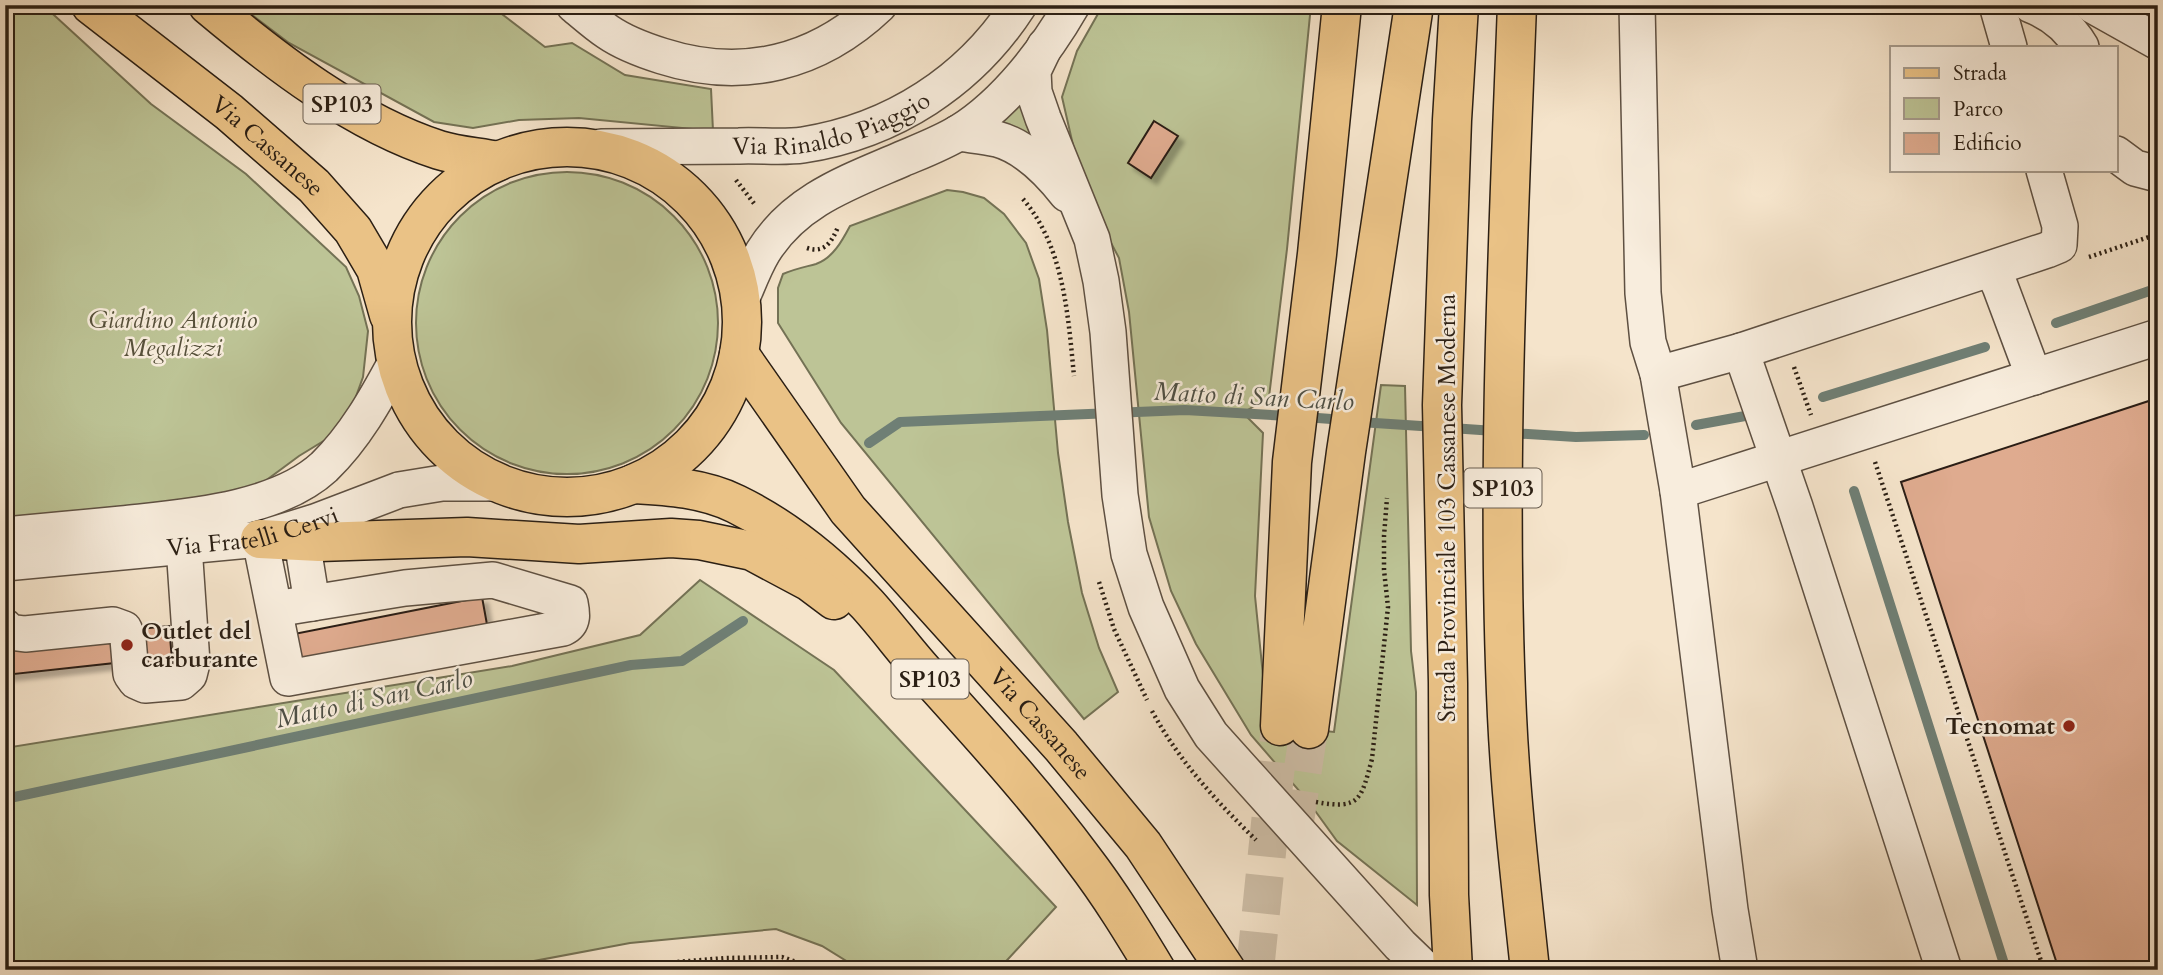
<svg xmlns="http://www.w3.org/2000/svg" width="2163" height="975" viewBox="0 0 2163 975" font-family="Cardo,serif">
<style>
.green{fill:#bdc496;stroke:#747255;stroke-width:2}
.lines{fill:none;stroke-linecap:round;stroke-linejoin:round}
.stream{stroke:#6f7f75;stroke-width:10}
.building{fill:#dfab8f;stroke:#2b1f14;stroke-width:2;filter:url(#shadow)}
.highway-tunnel{stroke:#cdbda6;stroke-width:38;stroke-dasharray:38 19;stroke-linecap:butt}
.minor-casing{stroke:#5e5042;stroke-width:38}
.major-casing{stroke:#2b1f14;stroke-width:41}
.highway-casing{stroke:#2b1f14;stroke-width:41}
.path{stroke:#2b1f14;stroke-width:4.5;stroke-dasharray:2 3.5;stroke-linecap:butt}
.minor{stroke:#f8eddd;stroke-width:35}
.major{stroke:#eac286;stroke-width:38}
.highway{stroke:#eac286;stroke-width:38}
.poi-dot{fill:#8f2418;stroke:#f8eddd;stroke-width:2.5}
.labels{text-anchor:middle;stroke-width:5;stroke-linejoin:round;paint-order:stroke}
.shield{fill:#f8eddd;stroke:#685d50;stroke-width:2}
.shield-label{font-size:23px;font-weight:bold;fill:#2b1f14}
.street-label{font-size:24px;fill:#2b1f14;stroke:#f8eddd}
.park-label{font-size:24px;font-style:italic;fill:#57513b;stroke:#f8eddd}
.poi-label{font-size:24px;font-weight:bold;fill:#2b1f14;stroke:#f8eddd;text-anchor:start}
.water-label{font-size:26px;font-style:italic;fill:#4d4f45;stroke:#f8eddd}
</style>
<defs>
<filter id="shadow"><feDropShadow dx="6" dy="6" stdDeviation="2" flood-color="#0004"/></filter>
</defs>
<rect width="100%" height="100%" fill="#f5e4cb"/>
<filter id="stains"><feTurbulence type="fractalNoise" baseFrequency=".00286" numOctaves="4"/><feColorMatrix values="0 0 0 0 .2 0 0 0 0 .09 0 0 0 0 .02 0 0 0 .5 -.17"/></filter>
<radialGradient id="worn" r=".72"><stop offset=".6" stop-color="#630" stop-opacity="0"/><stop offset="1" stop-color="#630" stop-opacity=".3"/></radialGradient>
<path class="green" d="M5 5H43L151 104 246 174 346 267 359 296 368 331 363 377 350 413 330 437 299 456 257 487 183 503 5 522Z
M239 5H490L545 47 572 43 625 75 711 89 713 131 579 118 519 120 473 128 434 122 289 43Z
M1103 5H1311L1287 249 1269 397 1243 413 1263 433 1255 596 1268 725 1334 732 1381 385 1405 386 1411 651 1416 692 1417 905 1337 841 1308 801 1251 735 1196 644 1171 591 1149 517 1129 312 1119 258 1091 205 1073 145 1062 97 1077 51Z
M1020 102 1035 141 992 125Z
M416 323a151 151 0 1 1 302 0a151 151 0 1 1-302 0Z
M947 190 963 192 984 198 1004 214 1026 243 1039 279 1047 330 1058 453 1068 522 1082 593 1099 648 1118 692 1084 719 841 423 778 323V288L783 274C794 269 805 267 816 264 833 258 842 241 850 226Z
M700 580 834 670 1056 907 998 970H861L822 946 776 929 630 943 486 970H5V748L512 666 640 635Z"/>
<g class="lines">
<path class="stream" d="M2056 323 2158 288
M1823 397 1985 347
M1304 417 1345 420
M1360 422 1436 427
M1696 425 1745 416
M1451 428 1495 431
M1510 433 1576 437 1644 435
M869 443 900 422 1185 410 1289 416
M1854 491 2006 970
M5 799 631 665 682 661 743 621"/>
</g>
<path class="building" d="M1154 121 1178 136 1151 178 1128 163Z
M2158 398V970H2059L1901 482Z
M482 597 488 630 295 667 289 635Z
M169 626 173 671 143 673 139 629Z
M139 629 142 660 5 675V643Z"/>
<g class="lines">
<path class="highway-tunnel" d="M1294 828 1309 729
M1255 970 1280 726"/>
<g class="minor-casing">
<g id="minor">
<path d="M574 5C585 14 596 24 608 32 624 43 643 50 662 56 743 82 818 63 879 5"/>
<path d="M1637 5 1643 293 1648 342 1658 374 1678 491 1730 910 1740 970"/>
<path d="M1997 5 2009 47"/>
<path d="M2031 5C2052 13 2070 28 2081 47"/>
<path d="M2092 5 2158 42"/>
<path d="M1045 46 1033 71 1034 92 1043 118 1092 239 1101 281 1108 332 1120 495 1129 554 1146 607 1182 689 1211 735 1400 945 1426 970"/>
<path d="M958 133C971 135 985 136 997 139 1026 147 1049 171 1067 194"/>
<path id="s1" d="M601 147C647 147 693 146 739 146 760 145 782 148 803 145 893 131 970 81 1019 5"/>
<path d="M2116 154 2135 168 2158 174"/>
<path d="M1992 269 2000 286 2034 377"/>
<path d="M741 300C748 284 754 267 763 252 795 200 849 182 902 159 921 151 942 143 960 132 1006 103 1045 52 1072 5"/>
<path d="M1741 351 1795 507 1944 970"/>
<path d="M1658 374 1741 351 2047 250 2059 245 2060 226 2044 170"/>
<path d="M1678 491 2158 337"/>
<path d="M5 535C44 531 83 528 122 524 184 517 276 511 324 467 355 437 376 399 396 362"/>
<path d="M260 539 288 678 563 628C574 623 572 613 570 603L493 580 405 588 275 609"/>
<path d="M302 541 312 603"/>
<path id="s2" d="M5 563 260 539 315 522 399 490 442 483H496"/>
<path d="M5 627 9 632 25 634 113 625 124 629 128 639 131 674 136 681 145 685 181 682 189 675 192 663 184 546"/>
</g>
</g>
<g class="major-casing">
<g id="major">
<path id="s3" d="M91 5 229 112 314 186 353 230 376 269 389 315"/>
<path d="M208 5C276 62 355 123 439 150 458 156 479 157 498 161"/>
<circle cx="567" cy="322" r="175"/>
<path id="s4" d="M739 354 848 510 1061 746 1143 845 1226 970"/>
<path d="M633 484C668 486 704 488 736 504 785 528 830 565 867 604 887 626 905 651 925 673 979 733 1035 794 1083 859 1110 894 1133 932 1156 970"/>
<path d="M260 539 319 542 467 537 579 544 671 538 699 540 752 551 810 582 834 600"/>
</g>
</g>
<g class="highway-casing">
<path id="highway" d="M1517 5C1508 242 1496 479 1507 716 1511 801 1521 885 1530 970
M1280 726 1292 462 1317 254 1342 5
M1309 729 1346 452 1414 5
M1453 970 1449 895 1448 683 1442 405 1452 120 1459 5"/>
</g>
<path class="path" d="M736 180 756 206
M1023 199C1064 247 1068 315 1074 376
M807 248C825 254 832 241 838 227
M2089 257 2158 234
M1794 367 1811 415
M1875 462 2044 970
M1099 582 1114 629 1147 700
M1152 711C1179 761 1216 801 1256 840
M1316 802C1361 810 1361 799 1372 759L1388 607 1384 570V536L1387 498
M612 970 640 965 726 958 782 957 819 970"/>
<use href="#minor" class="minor"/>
<use href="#major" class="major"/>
<use href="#highway" class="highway"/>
</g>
<g class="poi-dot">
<circle cx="127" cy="645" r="7"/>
<circle cx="2069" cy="726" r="7"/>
</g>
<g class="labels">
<g class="shield">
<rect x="303.5" y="84.5" width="77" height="39" rx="5"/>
<rect x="1464.5" y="468.5" width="77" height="39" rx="5"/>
<rect x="891.5" y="659.5" width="77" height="39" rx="5"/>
</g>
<g class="shield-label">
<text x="342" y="112">SP103</text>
<text x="1503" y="496">SP103</text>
<text x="930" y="687">SP103</text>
</g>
<g class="street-label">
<text dy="8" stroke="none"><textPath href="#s1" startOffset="234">Via Rinaldo Piaggio</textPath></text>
<text dy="8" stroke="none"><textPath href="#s3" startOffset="226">Via Cassanese</textPath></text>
<text transform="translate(1447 508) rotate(-90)" y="8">Strada Provinciale 103 Cassanese Moderna</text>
<text dy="8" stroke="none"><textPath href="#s2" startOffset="250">Via Fratelli Cervi</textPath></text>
<text dy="8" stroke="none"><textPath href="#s4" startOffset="478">Via Cassanese</textPath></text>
</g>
<g class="park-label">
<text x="173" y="328">Giardino Antonio<tspan x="173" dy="28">Megalizzi</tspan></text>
</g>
<g class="poi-label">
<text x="141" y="639">Outlet del<tspan x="141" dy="28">carburante</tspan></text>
<text x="2055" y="734" text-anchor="end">Tecnomat</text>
</g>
<g class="water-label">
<text transform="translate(1254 396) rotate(3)" y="9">Matto di San Carlo</text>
<text transform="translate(374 698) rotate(-12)" y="9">Matto di San Carlo</text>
</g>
</g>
<rect width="2163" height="975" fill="none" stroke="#f5e4cb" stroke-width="28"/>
<rect x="7" y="7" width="2149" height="961" fill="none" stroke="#2b1f14" stroke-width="3.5"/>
<rect x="14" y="14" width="2135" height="947" fill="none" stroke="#2b1f14" stroke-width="2"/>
<rect x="1890" y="46" width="228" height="126" fill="#f8eddd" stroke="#a69b8d" stroke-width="2"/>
<rect x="1904" y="68" width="35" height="10" fill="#eac286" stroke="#a69b8d" stroke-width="2"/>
<text x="1953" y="80" font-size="21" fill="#2b1f14">Strada</text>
<rect x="1904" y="98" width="35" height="21" fill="#bdc496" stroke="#a69b8d" stroke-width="2"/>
<text x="1953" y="116" font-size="21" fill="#2b1f14">Parco</text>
<rect x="1904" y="133" width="35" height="21" fill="#dfab8f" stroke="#a69b8d" stroke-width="2"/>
<text x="1953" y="150" font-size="21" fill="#2b1f14">Edificio</text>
<rect width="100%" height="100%" filter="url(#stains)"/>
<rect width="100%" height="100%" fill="url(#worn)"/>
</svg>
